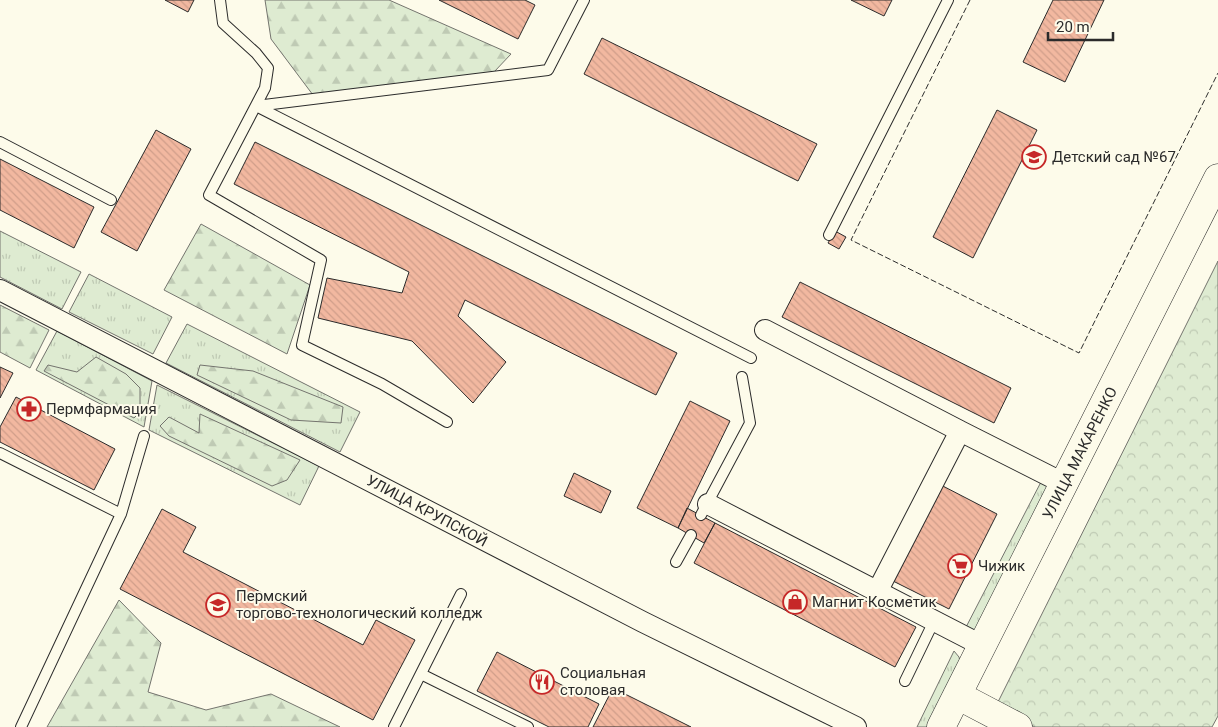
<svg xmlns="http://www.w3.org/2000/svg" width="1218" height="727" viewBox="0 0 1218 727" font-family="Roboto,sans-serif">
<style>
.grass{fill:url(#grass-tufts);stroke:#74746e}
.forest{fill:url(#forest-firs);stroke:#74746e}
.park{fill:url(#park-crowns);stroke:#74746e}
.building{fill:url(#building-back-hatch);stroke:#2b2b2b}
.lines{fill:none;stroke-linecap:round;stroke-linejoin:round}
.lane-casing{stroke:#2b2b2b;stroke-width:12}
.street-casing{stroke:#2b2b2b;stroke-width:22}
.secondary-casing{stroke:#2b2b2b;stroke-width:29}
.lane{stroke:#fdfbea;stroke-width:10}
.street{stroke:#fdfbea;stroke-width:20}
.secondary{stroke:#fdfbea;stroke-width:28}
.fence{stroke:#2b2b2b;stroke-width:1;stroke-dasharray:6 2.5;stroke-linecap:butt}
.labels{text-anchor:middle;stroke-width:4;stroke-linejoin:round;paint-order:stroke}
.poi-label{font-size:15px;fill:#2b2b2b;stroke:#fdfbea;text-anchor:start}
.street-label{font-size:15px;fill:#2b2b2b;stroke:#fdfbea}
</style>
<defs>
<pattern id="grass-tufts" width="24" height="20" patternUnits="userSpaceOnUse" patternTransform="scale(1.25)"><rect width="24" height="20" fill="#deebd1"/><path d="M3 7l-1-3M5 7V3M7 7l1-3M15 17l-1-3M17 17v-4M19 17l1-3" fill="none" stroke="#bfcab4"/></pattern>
<pattern id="forest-firs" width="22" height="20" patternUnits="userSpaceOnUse" patternTransform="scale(1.25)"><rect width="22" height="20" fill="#deebd1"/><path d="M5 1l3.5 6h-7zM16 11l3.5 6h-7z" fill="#bfcab4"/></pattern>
<pattern id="park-crowns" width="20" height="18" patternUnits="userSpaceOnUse" patternTransform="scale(1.25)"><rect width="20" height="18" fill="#deebd1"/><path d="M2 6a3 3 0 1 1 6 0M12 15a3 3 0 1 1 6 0" fill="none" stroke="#bfcab4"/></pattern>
<pattern id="building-back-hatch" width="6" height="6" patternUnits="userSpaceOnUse" patternTransform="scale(1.25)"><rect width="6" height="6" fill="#f2b8a0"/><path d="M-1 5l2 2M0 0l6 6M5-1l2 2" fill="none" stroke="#d09e8a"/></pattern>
</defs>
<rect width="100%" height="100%" fill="#fdfbea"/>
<path class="grass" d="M0 231 81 272 62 309 0 277Z
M89 274 172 317 153 354 69 312Z
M187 324 360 412 340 452 166 363Z
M57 331 152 381 144 427 36 370Z
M157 385 319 466 300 505 149 430Z
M1042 480 1050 483 977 631H964Z
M954 651 959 657 961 666 930 727H917Z"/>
<path class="forest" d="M265 0H389L511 54 494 72 313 95 271 39Z
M201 224 310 285 287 354 164 290Z
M0 305 49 330 30 368 0 352Z
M96 357 126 374 140 388V412L134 418 44 371 48 365 77 372Z
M200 365 253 371 343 407 341 423 291 420 197 375Z
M200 414 300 460 287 480 272 486 169 436 160 426 169 417 199 433Z
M119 600 161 643 148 692 206 710 271 694 340 727H47Z"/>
<path class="park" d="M1218 261V716L1212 727H1035L995 708Z"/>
<path class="building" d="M165 0H194L188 12Z
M439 0H525L535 5 518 39Z
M851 0H892L884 16Z
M1053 0H1104L1065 82 1023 62Z
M602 38 817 144 798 181 584 74Z
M997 110 1037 130 973 258 933 237Z
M156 130 191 149 137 251 101 232Z
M255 142 677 353 656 395 465 300 458 316 506 362 473 403 412 341 318 318 327 278 402 293 409 272 234 184Z
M0 159 94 207 74 248 0 210Z
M835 231 846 237 839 249 828 243Z
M800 282 1011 388 994 423 782 317Z
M0 367 13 373 0 398Z
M16 397 115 449 94 490 0 442V427Z
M690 401 730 421 678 528 637 508Z
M574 473 611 491 601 513 564 496Z
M937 483 997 514 949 609 889 579Z
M687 508 715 523 704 543 678 528Z
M162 509 196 527 183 552 363 645 376 620 415 640 373 720 120 589Z
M715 523 916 627 895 667 694 563Z
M497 652 599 704 588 727H549L477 691Z
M613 688 691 727H593Z"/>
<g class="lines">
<g class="lane-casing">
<path id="lane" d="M220 0 223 23 256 53 268 68 265 88 209 195 321 260 302 345 382 384 447 422
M256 106 751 358
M256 106 548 70 584 0
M0 142 111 200
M829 235 948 0
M0 453 121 514 144 436
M701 515 750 423 742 377
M676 562 691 535
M421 674 528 727
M905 681 934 621
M21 727 121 514
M394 727 461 594"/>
</g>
<g class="street-casing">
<path id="street" d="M0 290 643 622 856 727
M765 330 960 431
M708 504 983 646
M877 592 960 431 1065 484"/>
</g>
<g class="secondary-casing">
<path id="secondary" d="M957 695 1018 727
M941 727 1218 178"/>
</g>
<use href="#lane" class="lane"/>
<use href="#street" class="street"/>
<use href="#secondary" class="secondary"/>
<path class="fence" d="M970 0 851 240 1079 353 1218 73"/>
</g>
<defs>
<g id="school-ring" transform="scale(1.25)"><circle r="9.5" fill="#fdfbea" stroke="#c62828" stroke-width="1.5"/><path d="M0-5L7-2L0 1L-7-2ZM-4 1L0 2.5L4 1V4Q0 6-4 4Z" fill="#c62828"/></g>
<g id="pharmacy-ring" transform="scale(1.25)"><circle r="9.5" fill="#fdfbea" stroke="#c62828" stroke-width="1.5"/><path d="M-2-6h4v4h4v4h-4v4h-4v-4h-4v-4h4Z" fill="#c62828"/></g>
<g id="supermarket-ring" transform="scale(1.25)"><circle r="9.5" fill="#fdfbea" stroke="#c62828" stroke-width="1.5"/><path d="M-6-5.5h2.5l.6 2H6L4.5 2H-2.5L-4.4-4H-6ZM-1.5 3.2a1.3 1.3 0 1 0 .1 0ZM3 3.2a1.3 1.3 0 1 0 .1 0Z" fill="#c62828"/></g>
<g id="shop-ring" transform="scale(1.25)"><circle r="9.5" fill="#fdfbea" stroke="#c62828" stroke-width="1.5"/><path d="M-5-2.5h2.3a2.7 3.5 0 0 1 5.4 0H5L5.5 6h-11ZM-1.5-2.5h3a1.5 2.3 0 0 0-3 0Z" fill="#c62828"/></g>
<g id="university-ring" transform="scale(1.25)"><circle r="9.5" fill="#fdfbea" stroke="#c62828" stroke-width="1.5"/><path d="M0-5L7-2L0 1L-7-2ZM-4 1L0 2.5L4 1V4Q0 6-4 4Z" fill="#c62828"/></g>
<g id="restaurant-ring" transform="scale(1.25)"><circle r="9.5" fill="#fdfbea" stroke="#c62828" stroke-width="1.5"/><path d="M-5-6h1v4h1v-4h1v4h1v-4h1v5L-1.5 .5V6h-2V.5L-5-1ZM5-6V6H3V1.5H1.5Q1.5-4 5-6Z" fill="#c62828"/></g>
</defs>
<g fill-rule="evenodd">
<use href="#school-ring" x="1034" y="157"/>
<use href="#pharmacy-ring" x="29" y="409"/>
<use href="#supermarket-ring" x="960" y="566"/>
<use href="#shop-ring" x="795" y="602"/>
<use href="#university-ring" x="218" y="605"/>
<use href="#restaurant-ring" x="542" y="682"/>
</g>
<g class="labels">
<g class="poi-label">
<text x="1052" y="162">Детский сад №67</text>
<text x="46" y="414">Пермфармация</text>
<text x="978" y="571">Чижик</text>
<text x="236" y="601">Пермский<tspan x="236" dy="17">торгово-технологический колледж</tspan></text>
<text x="812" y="607">Магнит Косметик</text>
<text x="560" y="678">Социальная<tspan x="560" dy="17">столовая</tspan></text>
</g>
<g class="street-label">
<text transform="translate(1080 453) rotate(-63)" y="5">УЛИЦА МАКАРЕНКО</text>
<text transform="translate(427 511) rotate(28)" y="5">УЛИЦА КРУПСКОЙ</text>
</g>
</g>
<path d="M1048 32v8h65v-8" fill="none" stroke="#2b2b2b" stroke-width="2.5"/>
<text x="1056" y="32" font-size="15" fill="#2b2b2b" stroke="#fdfbea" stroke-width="4" paint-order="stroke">20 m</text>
</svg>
